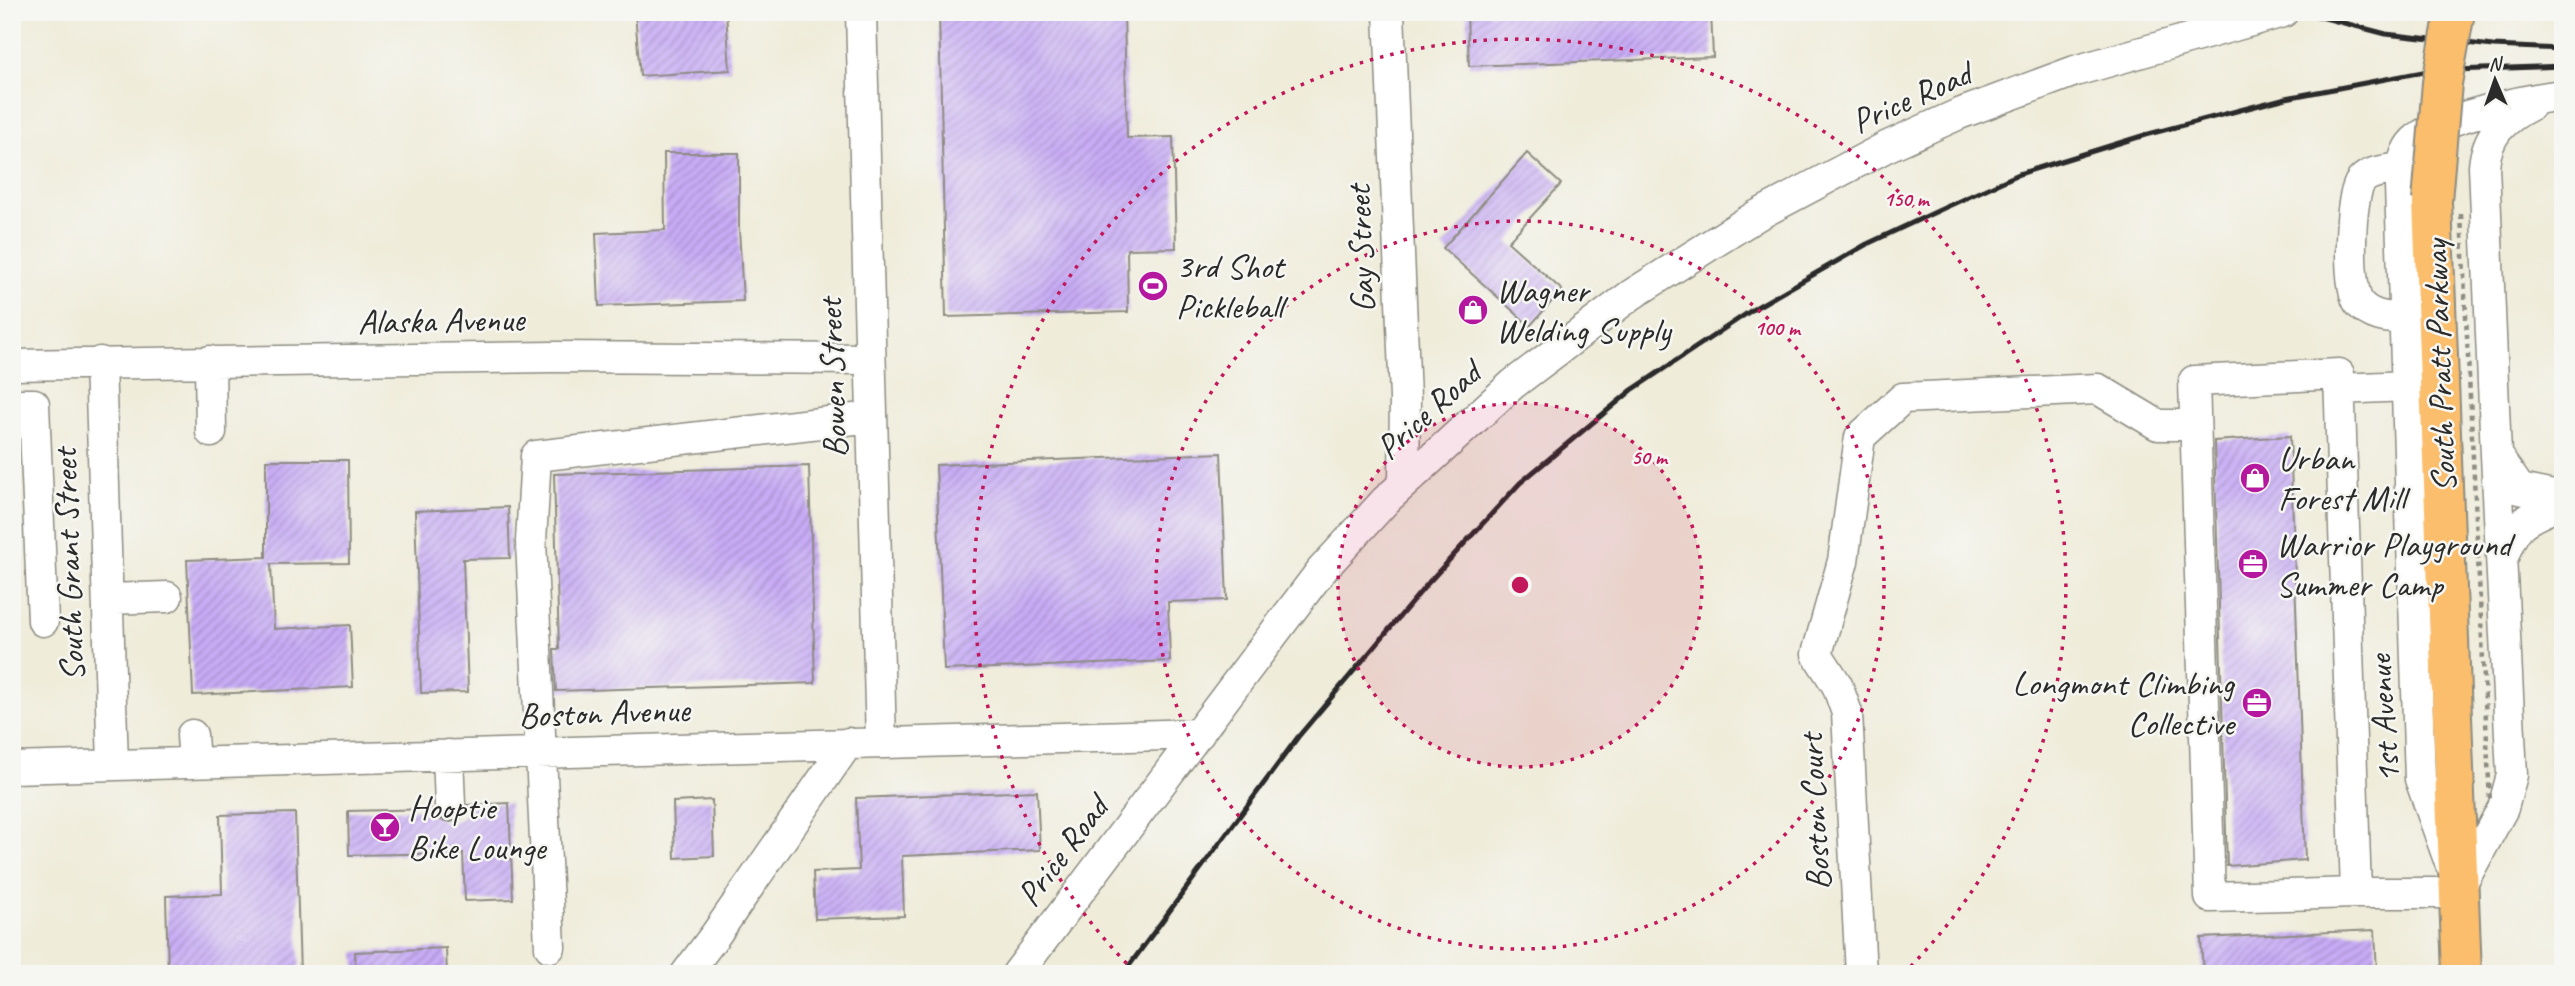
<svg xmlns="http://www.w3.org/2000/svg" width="2575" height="986" viewBox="0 0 2575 986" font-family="Caveat,sans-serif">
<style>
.building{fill:url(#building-hatch)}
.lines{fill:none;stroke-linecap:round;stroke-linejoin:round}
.minor-casing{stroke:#8d8c82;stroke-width:33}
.major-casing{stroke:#8d8c82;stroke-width:42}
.minor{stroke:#fff;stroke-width:30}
.major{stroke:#fabe6d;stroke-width:38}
.rail{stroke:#2b2b2b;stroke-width:5}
.major-bridge-casing{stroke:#8d8c82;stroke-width:42;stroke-linecap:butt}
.path-bridge{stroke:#8d8c82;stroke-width:4.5;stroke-dasharray:5 5;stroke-linecap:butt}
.major-bridge{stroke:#fabe6d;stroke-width:38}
.ring{fill:none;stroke:#c2185b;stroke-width:3.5;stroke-dasharray:3.5 7}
.labels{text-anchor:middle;stroke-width:5;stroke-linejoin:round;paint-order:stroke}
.street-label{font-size:35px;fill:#2b2b2b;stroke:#f6f6f2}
.poi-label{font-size:35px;fill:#2b2b2b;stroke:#f6f6f2;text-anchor:start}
.centre{fill:#c2185b;stroke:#f6f6f2;stroke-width:3.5}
.ring-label{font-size:21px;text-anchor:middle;font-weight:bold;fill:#c2185b;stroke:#f6f6f2;stroke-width:5;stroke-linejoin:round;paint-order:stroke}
</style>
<defs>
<pattern id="building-hatch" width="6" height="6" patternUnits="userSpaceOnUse" patternTransform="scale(1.75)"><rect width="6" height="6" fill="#c8acf6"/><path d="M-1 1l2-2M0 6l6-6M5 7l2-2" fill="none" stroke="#a38cc7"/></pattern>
</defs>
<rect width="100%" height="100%" fill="#f6f6f2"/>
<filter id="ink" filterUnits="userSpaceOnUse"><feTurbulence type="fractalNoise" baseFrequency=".0143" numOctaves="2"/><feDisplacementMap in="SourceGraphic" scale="14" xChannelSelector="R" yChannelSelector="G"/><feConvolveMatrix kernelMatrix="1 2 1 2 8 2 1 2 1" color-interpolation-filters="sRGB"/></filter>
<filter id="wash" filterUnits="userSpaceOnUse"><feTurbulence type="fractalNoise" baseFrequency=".00686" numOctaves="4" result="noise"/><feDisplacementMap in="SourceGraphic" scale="28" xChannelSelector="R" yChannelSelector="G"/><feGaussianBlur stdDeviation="1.57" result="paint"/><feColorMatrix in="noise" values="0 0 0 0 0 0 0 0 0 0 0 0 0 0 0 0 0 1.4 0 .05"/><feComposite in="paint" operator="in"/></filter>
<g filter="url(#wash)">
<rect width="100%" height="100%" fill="#efecda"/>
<g id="blocks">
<path class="building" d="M635 12H726L730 70 640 76Z
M939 12H1124L1127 138 1173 137 1176 248 1127 249 1128 312 946 317Z
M1500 12H1711L1713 57 1469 66 1467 13Z
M664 153H739V228L743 301 599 306 596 233 665 230Z
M1527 153 1561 184 1508 242 1562 290 1530 326 1443 248Z
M2290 436 2305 860 2227 866 2214 441Z
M1221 453 1227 600 1168 602 1170 661 944 670 936 465Z
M266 460H348L349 563 271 564 274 629 350 625 353 687 193 695 187 560 266 557Z
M809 466 815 683 556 691 554 649H559L554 474Z
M508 507 510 558 463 559 468 692 421 693 415 511Z
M1037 791 1040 850 902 856 904 916 815 919 813 872 859 870 856 798Z
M712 800 714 856 675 858 673 802Z
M509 803 513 899 465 901 463 853 349 855 348 811 434 809 441 820 451 822 460 819 465 814 467 805Z
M295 813 300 974H168L166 896 222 894 220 815Z
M2375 930 2377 974H2203L2201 938Z
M446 948 447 974H356L355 952Z"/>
</g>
</g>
<g filter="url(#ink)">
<use href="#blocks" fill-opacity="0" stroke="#8d8c82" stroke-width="2"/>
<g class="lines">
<g class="minor-casing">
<path id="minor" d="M861 12 881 742
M1389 12 1405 398 1404 483
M2402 168C2390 170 2370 170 2361 181 2349 195 2347 288 2359 303 2370 317 2389 318 2404 319
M210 361 211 432
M100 362 113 765
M12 365 552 357 870 359
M2339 374 2356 893 2210 897 2194 381Z
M2339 389 2407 386
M12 404H34L43 621
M2496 455 2520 489 2563 498
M2502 560C2516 519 2525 520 2563 503
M108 599 167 597
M192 735 194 763
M448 755 450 805
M12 768 1199 734
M2450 863 2420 779 2400 186C2402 170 2402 153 2414 141 2437 118 2529 99 2563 95
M2459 889 2503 808 2512 775 2496 455 2484 166C2487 135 2503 119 2531 105
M2356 893H2459
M550 947 531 541 536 456 872 417
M686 974 716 934 848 743
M1017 974 1321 571 1386 500 1513 384 1631 295 1756 216 1886 147 1959 114 2075 71 2283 12
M1861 974 1847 713 1837 685 1817 654 1843 561 1860 437 1903 398 2098 389 2158 425H2195"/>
</g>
<g class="major-casing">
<path id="major" d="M2432 201 2462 974"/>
</g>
<use href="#minor" class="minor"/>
<use href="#major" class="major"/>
<path class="rail" d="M2302 12 2386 34 2493 46 2563 49
M1123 974 1298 737 1429 582 1520 483 1632 390 1755 308 1867 244 1944 208 2019 174 2145 135 2286 98 2428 71 2563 66"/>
<g class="major-bridge-casing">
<path id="major-bridge" d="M2432 201 2442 83 2455 12"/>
</g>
<path class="path-bridge" d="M2461 214 2490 802"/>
<use href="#major-bridge" class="major-bridge"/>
</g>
</g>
<circle cx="1520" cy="585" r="182" fill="#c2185b" fill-opacity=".12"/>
<g class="ring">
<circle cx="1520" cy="585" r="182"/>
<circle cx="1520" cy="585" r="364"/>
<path d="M1134 971A546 546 0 1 1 1906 971"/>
</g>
<defs>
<g id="stadium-disc" transform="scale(1.575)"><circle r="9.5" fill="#b5179e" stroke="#f6f6f2"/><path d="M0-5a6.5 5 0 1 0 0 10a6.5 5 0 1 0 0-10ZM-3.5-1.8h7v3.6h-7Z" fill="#fff"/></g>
<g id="shop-disc" transform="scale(1.575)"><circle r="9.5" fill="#b5179e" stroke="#f6f6f2"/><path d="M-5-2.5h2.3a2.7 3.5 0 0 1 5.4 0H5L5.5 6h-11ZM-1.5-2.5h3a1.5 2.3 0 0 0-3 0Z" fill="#fff"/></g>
<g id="office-disc" transform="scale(1.575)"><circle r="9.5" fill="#b5179e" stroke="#f6f6f2"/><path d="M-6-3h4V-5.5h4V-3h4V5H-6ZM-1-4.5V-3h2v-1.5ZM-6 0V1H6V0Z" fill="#fff"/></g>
<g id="bar-disc" transform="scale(1.575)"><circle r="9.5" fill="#b5179e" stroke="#f6f6f2"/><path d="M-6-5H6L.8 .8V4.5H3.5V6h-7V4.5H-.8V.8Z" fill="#fff"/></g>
</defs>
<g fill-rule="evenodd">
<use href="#stadium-disc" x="1153" y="286"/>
<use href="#shop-disc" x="1473" y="310"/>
<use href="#shop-disc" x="2255" y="478"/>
<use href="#office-disc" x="2253" y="564"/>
<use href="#office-disc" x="2257" y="703"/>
<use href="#bar-disc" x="385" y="827"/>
</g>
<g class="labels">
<g class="street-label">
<text transform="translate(1911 97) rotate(-24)" y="12">Price Road</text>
<text transform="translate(1360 249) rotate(-92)" y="12">Gay Street</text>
<text transform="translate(441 320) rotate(-1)" y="12">Alaska Avenue</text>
<text transform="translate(2439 366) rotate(-92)" y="12">South Pratt Parkway</text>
<text transform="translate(832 378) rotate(-92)" y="12">Bowen Street</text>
<text transform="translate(1428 410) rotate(-42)" y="12">Price Road</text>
<text transform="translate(68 565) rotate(-92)" y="12">South Grant Street</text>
<text transform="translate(604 712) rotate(-2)" y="12">Boston Avenue</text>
<text transform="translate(2383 719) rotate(-94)" y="12">1st Avenue</text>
<text transform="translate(1814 812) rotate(-93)" y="12">Boston Court</text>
<text transform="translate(1062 851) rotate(-53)" y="12">Price Road</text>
</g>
<g class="poi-label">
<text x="1176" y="278">3rd Shot<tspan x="1176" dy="40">Pickleball</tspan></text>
<text x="1496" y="302">Wagner<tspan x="1496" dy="40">Welding Supply</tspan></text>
<text x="2278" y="470">Urban<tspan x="2278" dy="40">Forest Mill</tspan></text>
<text x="2276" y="556">Warrior Playground<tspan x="2276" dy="40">Summer Camp</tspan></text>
<text x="2234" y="695" text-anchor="end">Longmont Climbing<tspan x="2234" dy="40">Collective</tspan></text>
<text x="408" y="819">Hooptie<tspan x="408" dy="40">Bike Lounge</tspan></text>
</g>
</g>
<circle cx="1520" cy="585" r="10" class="centre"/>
<g class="ring-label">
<text x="1906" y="206">150 m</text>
<text x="1777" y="335">100 m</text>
<text x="1649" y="464">50 m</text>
</g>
<rect width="2575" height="986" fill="none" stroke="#f6f6f2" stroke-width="42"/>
<g transform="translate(2495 80) rotate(358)" stroke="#f6f6f2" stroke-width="5" paint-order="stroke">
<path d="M0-5L12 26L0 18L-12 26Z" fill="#2b2b2b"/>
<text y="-10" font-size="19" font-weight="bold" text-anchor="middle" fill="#2b2b2b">N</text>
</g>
</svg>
